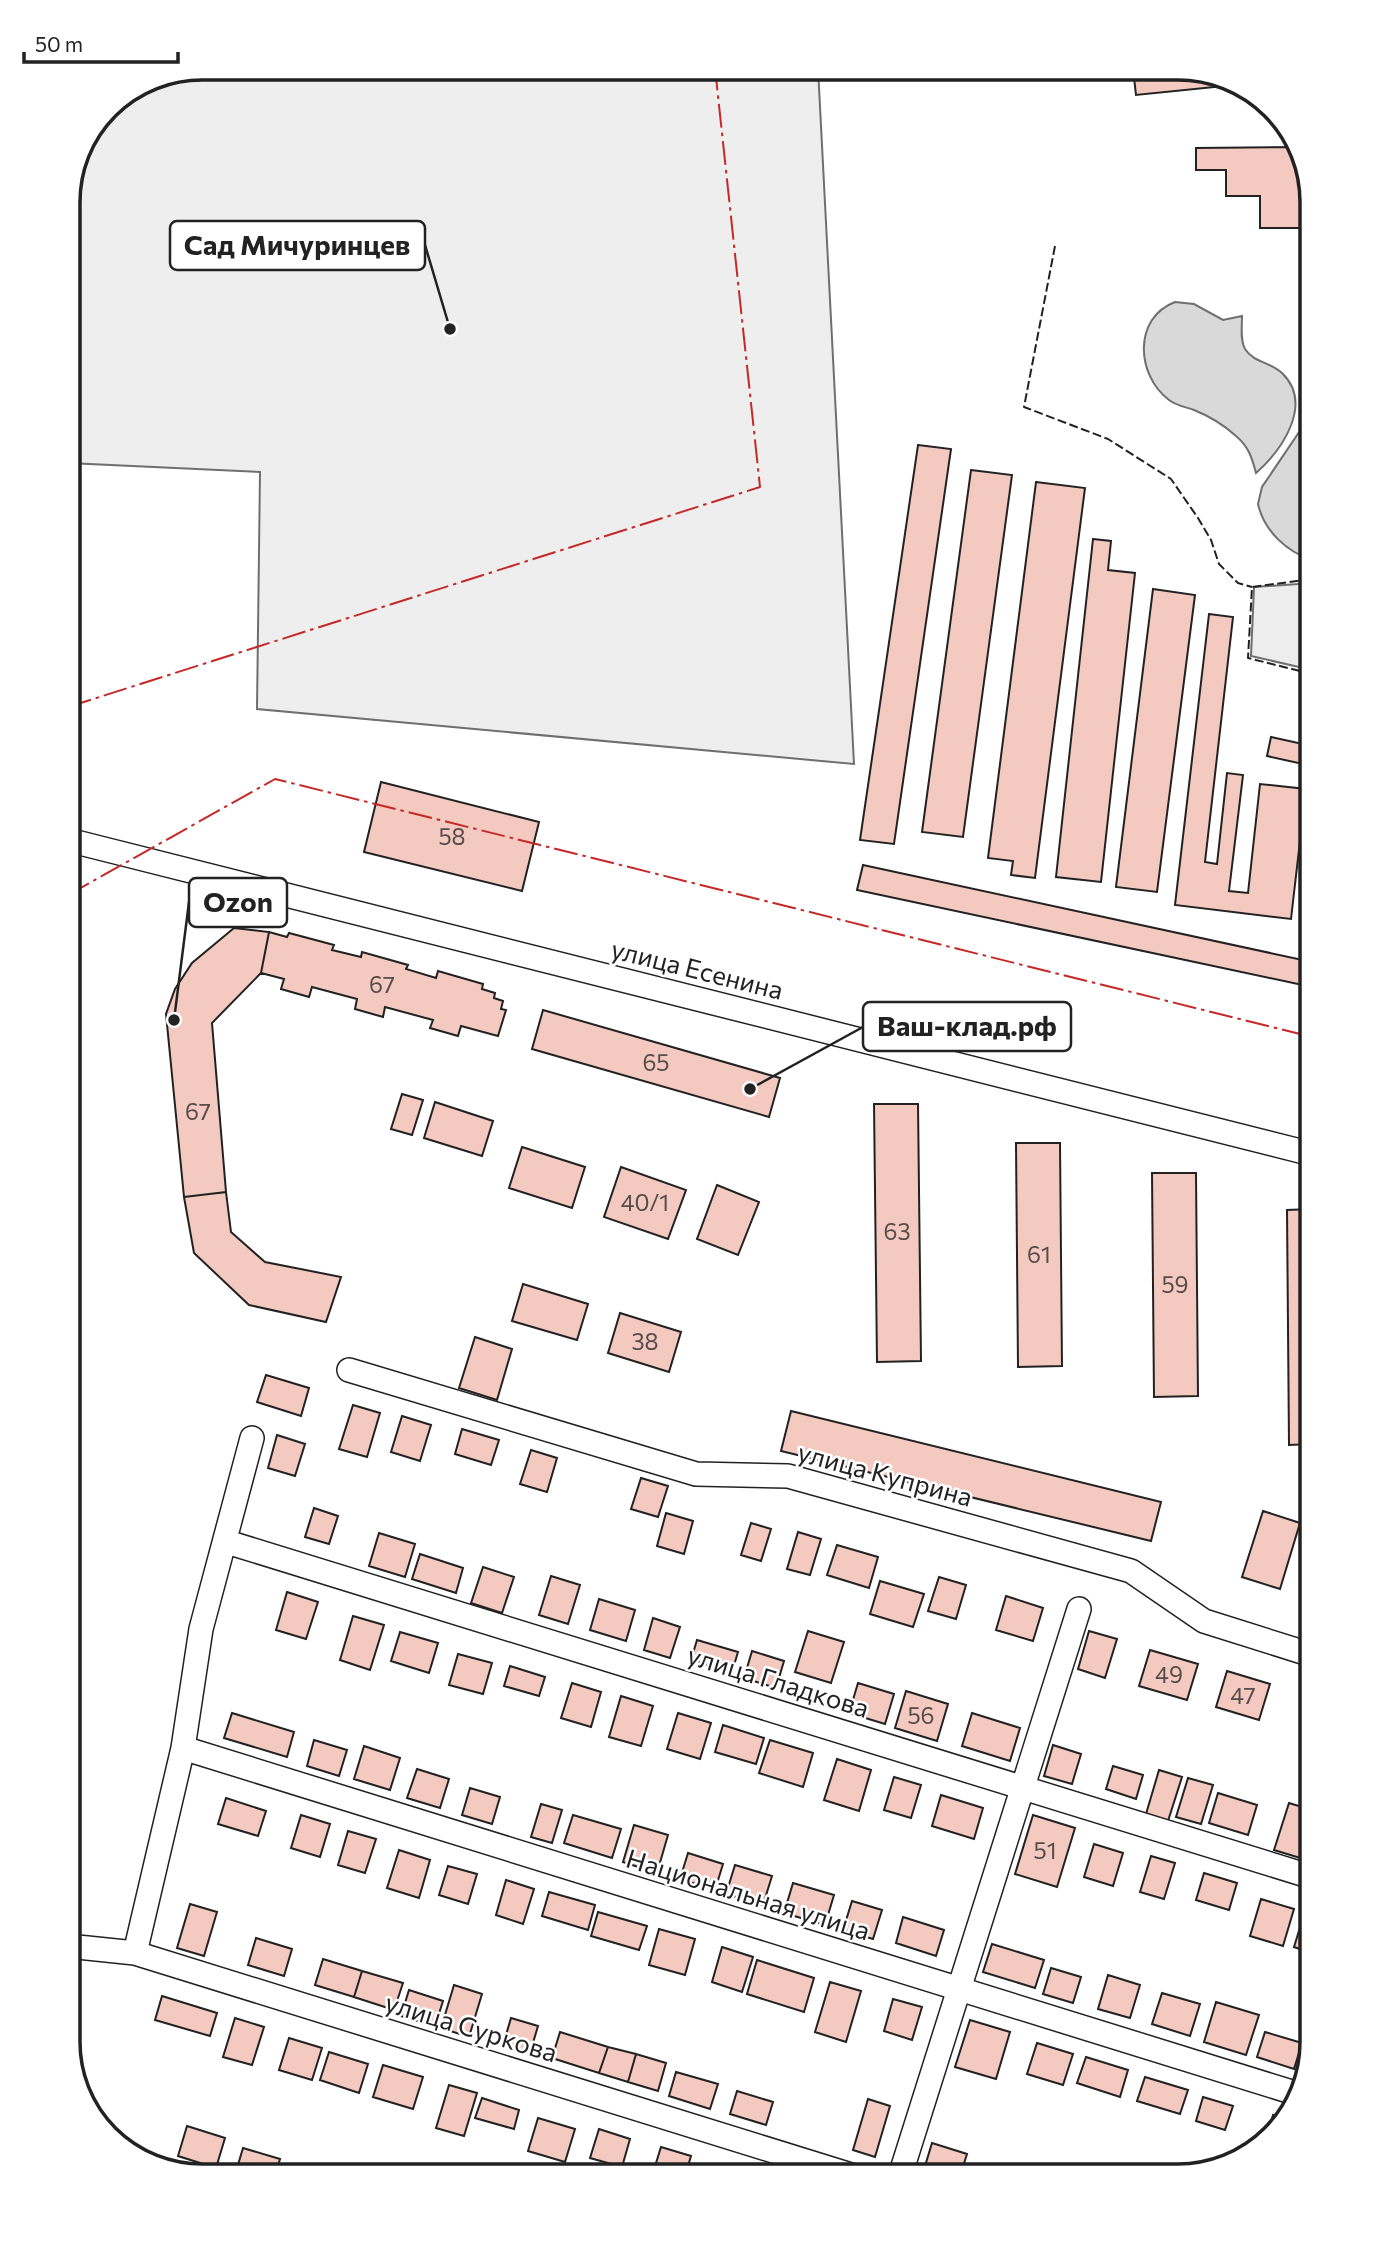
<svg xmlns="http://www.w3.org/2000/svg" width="1380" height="2244" viewBox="0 0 1380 2244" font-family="Commissioner,sans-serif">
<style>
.green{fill:#eee;stroke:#6f6f6f;stroke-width:2}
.parking{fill:#ededed;stroke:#6f6f6f;stroke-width:2}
.water{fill:#d9d9d9;stroke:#6f6f6f;stroke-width:2}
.building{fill:#f3c9c0;stroke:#222;stroke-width:2}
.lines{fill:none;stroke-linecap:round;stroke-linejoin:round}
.minor-casing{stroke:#222;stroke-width:26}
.minor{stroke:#fff;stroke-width:23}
.fence{stroke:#222;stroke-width:2;stroke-dasharray:9 3.5;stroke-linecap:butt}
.power{stroke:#c62828;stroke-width:2;stroke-dasharray:24 5 3.5 5;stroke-linecap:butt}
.labels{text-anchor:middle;stroke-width:5;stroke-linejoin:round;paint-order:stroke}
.number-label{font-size:23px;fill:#564c4a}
.street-label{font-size:26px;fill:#222;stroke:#fff}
.rim{fill:none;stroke:#222;stroke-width:3.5}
.leader{fill:none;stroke:#222;stroke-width:2.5}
.callout-dot{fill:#222;stroke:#fff;stroke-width:2.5}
.callout{fill:#fff;stroke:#222;stroke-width:2.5}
.callout-label{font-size:28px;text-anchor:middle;font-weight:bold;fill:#222}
</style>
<rect width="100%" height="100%" fill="#fff"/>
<path class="green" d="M202 68H818L854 764 257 709 260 472 68 463 69 194 108 107 151 78Z"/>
<path class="parking" d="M1312 583V670L1251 656 1254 587Z"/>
<path class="water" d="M1175 302 1194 304 1223 320 1242 316C1242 327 1240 340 1245 349 1254 363 1271 362 1282 373 1314 404 1282 450 1256 473 1252 458 1249 447 1236 436 1224 425 1209 416 1194 410 1186 407 1177 406 1169 400 1136 375 1133 318 1175 302Z
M1312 413V560C1287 552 1264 531 1258 504L1262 487Z"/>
<path class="building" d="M1133 69H1187L1234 85 1136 95Z
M1299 147 1312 202V228H1260V196H1226V170H1196V148Z
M918 445 951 449 894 844 860 840Z
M971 470 1012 475 963 837 922 832Z
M1036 482 1085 488 1035 878 1011 875 1013 861 988 858Z
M1093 539 1111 541 1108 570 1135 573 1101 882 1056 877Z
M1153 589 1195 595 1157 892 1116 887Z
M1209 614 1233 617 1205 862 1217 864 1227 773 1243 775 1229 891 1248 893 1260 784 1306 789 1291 919 1175 905Z
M1271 737 1312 746V766L1267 756Z
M381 782 539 822 522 891 364 852Z
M863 865 1312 962V987L857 890Z
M234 928 269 932 261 973 212 1023 226 1192 184 1197 166 1014 175 989 192 963Z
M269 932 287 937 289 933 334 945 332 950 361 957 362 952 408 965 406 969 436 978 438 971 483 984 482 989 495 993 494 998 503 1001 501 1009 506 1010 498 1036 461 1026 458 1036 430 1028 433 1020 385 1007 383 1017 355 1009 357 999 312 987 309 997 281 989 284 979 261 973Z
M543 1010 780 1078 769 1117 532 1049Z
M402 1094 423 1100 412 1135 391 1129Z
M435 1102 493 1121 482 1156 424 1138Z
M874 1104H918L921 1361 877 1362Z
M1016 1143H1060L1062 1366 1018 1367Z
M522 1147 585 1167 572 1208 509 1188Z
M621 1167 686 1190 668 1239 604 1217Z
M1152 1173H1196L1198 1396 1154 1397Z
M717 1185 759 1202 738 1255 697 1239Z
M226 1192 231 1232 265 1262 341 1277 326 1322 249 1305 194 1253 184 1197Z
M1312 1209V1444L1289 1445 1287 1210Z
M1312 1209V1444L1289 1445 1287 1210Z
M523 1284 588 1304 577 1340 512 1321Z
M620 1313 681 1332 669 1372 608 1353Z
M475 1337 512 1349 497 1400 459 1388Z
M266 1375 309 1388 301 1416 257 1402Z
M353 1405 380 1413 367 1457 339 1449Z
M791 1411 1161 1502 1151 1541 781 1451Z
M402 1416 431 1425 420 1461 391 1452Z
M462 1429 499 1440 491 1465 455 1454Z
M277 1435 305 1444 295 1476 268 1468Z
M531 1450 557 1458 547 1492 520 1484Z
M641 1478 668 1486 658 1517 631 1509Z
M314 1508 338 1516 329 1544 305 1537Z
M1263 1511 1300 1523 1280 1589 1242 1577Z
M666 1513 693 1521 684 1554 657 1546Z
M751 1523 771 1529 761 1561 741 1555Z
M798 1532 821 1539 810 1575 787 1569Z
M379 1533 415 1544 405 1577 369 1566Z
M837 1545 878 1557 869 1588 827 1575Z
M420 1554 463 1568 456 1593 412 1579Z
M483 1567 514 1577 502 1613 471 1603Z
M551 1576 580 1585 568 1624 539 1615Z
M939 1577 966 1585 956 1619 928 1611Z
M880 1581 924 1594 913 1627 870 1614Z
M287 1592 318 1602 306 1639 276 1630Z
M1006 1596 1043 1608 1033 1641 996 1630Z
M599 1599 635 1610 626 1641 590 1630Z
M353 1616 384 1625 370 1670 340 1660Z
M653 1618 680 1627 670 1658 644 1650Z
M808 1631 844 1642 831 1683 795 1672Z
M1089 1631 1117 1639 1105 1678 1078 1669Z
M400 1632 438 1643 429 1673 391 1661Z
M697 1640 738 1652 732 1672 691 1660Z
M1150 1650 1198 1664 1187 1700 1139 1686Z
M752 1651 784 1661 776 1688 744 1678Z
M458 1654 492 1663 483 1694 449 1685Z
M510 1666 545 1677 539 1696 504 1686Z
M1227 1671 1270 1684 1259 1720 1216 1707Z
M572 1683 601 1692 591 1727 561 1718Z
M858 1683 894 1694 885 1724 849 1713Z
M906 1691 948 1704 937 1741 895 1728Z
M1312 1692V1735L1300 1731Z
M621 1696 653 1706 641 1746 609 1737Z
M232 1713 294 1732 287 1757 224 1738Z
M678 1713 711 1723 700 1759 667 1749Z
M972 1713 1020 1728 1010 1761 962 1746Z
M723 1725 764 1738 756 1764 715 1752Z
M314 1740 347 1750 339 1776 307 1766Z
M770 1740 813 1753 803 1787 759 1773Z
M1053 1745 1081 1754 1072 1784 1044 1776Z
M364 1746 400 1758 390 1790 354 1779Z
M837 1759 871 1770 859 1811 824 1800Z
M1113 1766 1143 1775 1136 1799 1106 1789Z
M417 1769 449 1779 440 1808 407 1798Z
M1159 1770 1182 1777 1168 1821 1146 1814Z
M894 1777 921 1785 911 1818 884 1810Z
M1188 1778 1213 1785 1201 1824 1176 1817Z
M470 1788 500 1797 492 1824 462 1815Z
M1218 1793 1257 1805 1248 1835 1209 1823Z
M941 1795 983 1808 974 1839 932 1826Z
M226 1798 266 1811 258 1836 218 1824Z
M1289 1803 1312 1810 1310 1861 1274 1850Z
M541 1804 562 1810 552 1843 531 1837Z
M301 1815 330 1824 320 1857 291 1848Z
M573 1815 621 1829 612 1858 564 1843Z
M1033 1815 1075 1828 1057 1887 1015 1874Z
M634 1825 668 1835 657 1873 623 1862Z
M348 1831 376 1839 365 1873 338 1865Z
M1094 1844 1123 1853 1113 1886 1084 1877Z
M399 1850 430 1860 419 1898 387 1888Z
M688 1853 723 1864 715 1890 680 1879Z
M1151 1856 1175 1863 1164 1899 1140 1892Z
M735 1865 772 1876 763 1905 726 1894Z
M448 1866 477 1874 468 1904 439 1895Z
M1204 1873 1237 1883 1229 1910 1196 1900Z
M506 1880 534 1889 523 1924 496 1915Z
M793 1883 834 1895 825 1925 784 1913Z
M549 1892 595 1905 588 1930 542 1916Z
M1261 1899 1294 1909 1283 1946 1250 1936Z
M852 1901 882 1910 873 1939 843 1930Z
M190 1904 217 1912 204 1956 177 1948Z
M1305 1911 1312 1913V1953L1294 1947Z
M598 1912 647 1926 639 1950 591 1936Z
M903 1917 944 1930 936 1956 896 1943Z
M659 1929 695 1939 685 1975 649 1965Z
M256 1938 292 1949 284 1976 248 1965Z
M992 1944 1044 1960 1035 1988 983 1972Z
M722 1947 753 1957 742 1992 712 1982Z
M323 1959 362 1971 354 1997 315 1985Z
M757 1960 814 1978 804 2012 747 1994Z
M1051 1968 1081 1977 1073 2003 1043 1994Z
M362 1971 403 1983 394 2010 354 1997Z
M1108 1975 1140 1985 1130 2018 1098 2009Z
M830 1982 861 1991 846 2042 815 2032Z
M454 1985 482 1994 469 2037 441 2028Z
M409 1990 443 2001 435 2026 401 2016Z
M1162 1993 1200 2004 1190 2036 1152 2024Z
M162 1996 217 2013 210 2036 155 2020Z
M893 1999 922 2007 912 2040 884 2031Z
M1216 2002 1259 2015 1246 2055 1204 2042Z
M235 2018 264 2027 252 2065 223 2057Z
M511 2018 538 2026 530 2053 503 2045Z
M970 2020 1010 2032 996 2079 955 2067Z
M560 2032 608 2047 599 2073 552 2058Z
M1265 2032 1302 2043 1294 2069 1257 2057Z
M289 2038 322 2048 312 2080 279 2070Z
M1037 2043 1073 2054 1063 2085 1027 2074Z
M608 2047 636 2054 628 2082 599 2073Z
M329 2052 368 2064 359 2093 320 2080Z
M636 2054 666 2063 658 2091 628 2082Z
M1086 2057 1128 2070 1120 2097 1077 2083Z
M383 2065 423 2077 413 2109 373 2097Z
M676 2072 718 2084 710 2109 669 2096Z
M1145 2077 1188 2090 1180 2114 1137 2101Z
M449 2085 477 2093 464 2136 436 2128Z
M737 2091 773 2102 766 2125 730 2114Z
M1203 2097 1233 2106 1225 2130 1196 2121Z
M482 2098 519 2110 514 2129 475 2118Z
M868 2099 890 2106 875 2157 853 2150Z
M1273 2115 1284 2118 1268 2133Z
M538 2118 575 2129 565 2162 528 2151Z
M187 2126 225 2138 216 2168 178 2156Z
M599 2129 630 2139 622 2167 590 2158Z
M932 2143 967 2154 960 2176H922Z
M661 2147 691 2156 685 2176H652Z
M243 2148 280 2159 275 2176 235 2175Z
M990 2168 1014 2176H987Z
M713 2169 734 2176H711Z"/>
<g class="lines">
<g class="minor-casing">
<path id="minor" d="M68 840 1312 1154
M349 1370 696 1474 788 1476 1131 1571 1204 1621 1312 1655
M227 1542 1312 1877
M183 1748 1298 2094
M68 1946 135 1953 854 2176
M135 1953 183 1748 201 1629 252 1438
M900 2176 1079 1609"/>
</g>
<use href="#minor" class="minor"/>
<path class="fence" d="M1055 246 1024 407 1108 439 1171 479 1198 518 1211 540 1219 564 1238 583 1252 587
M1312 370V362
M1312 674 1248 658 1252 587 1312 579"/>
<path class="power" d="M68 707 760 487 715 68
M68 895 275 779 1312 1037"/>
</g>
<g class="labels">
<g class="number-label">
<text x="452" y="845">58</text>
<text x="382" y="993">67</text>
<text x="656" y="1071">65</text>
<text x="198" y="1120">67</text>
<text x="645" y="1211">40/1</text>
<text x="897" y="1240">63</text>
<text x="1039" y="1263">61</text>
<text x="1175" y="1293">59</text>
<text x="645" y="1350">38</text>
<text x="1169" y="1683">49</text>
<text x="1243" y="1704">47</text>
<text x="921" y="1724">56</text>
<text x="1045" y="1859">51</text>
</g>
<g class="street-label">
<text transform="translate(697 970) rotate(14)" y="9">улица Есенина</text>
<text transform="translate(885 1475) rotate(15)" y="9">улица Куприна</text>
<text transform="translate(778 1682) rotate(17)" y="9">улица Гладкова</text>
<text transform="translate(748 1895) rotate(17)" y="9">Национальная улица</text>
<text transform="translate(471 2028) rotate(17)" y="9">улица Суркова</text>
</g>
</g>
<path d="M0 0H1380V2244H0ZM202 80H1178A122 122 0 0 1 1300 202V2042A122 122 0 0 1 1178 2164H202A122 122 0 0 1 80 2042V202A122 122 0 0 1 202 80Z" fill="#fff" fill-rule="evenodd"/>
<path class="rim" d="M202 80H1178A122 122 0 0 1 1300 202V2042A122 122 0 0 1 1178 2164H202A122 122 0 0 1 80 2042V202A122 122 0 0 1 202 80Z"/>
<path class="leader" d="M450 329L425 245M174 1020L189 902M750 1089L863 1027"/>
<g class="callout-dot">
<circle cx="450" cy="329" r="7"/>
<circle cx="174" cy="1020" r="7"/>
<circle cx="750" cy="1089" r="7"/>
</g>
<g class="callout">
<rect x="170" y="221" width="255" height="49" rx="7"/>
<rect x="189" y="878" width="98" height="49" rx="7"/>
<rect x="863" y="1002" width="208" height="49" rx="7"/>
</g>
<g class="callout-label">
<text x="297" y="255">Сад Мичуринцев</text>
<text x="238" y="912">Ozon</text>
<text x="967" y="1036">Ваш-клад.рф</text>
</g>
<path d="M24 52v10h154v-10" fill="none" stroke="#222222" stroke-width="3.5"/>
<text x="35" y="52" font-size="21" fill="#222222" stroke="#ffffff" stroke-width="5" paint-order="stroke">50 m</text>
</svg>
